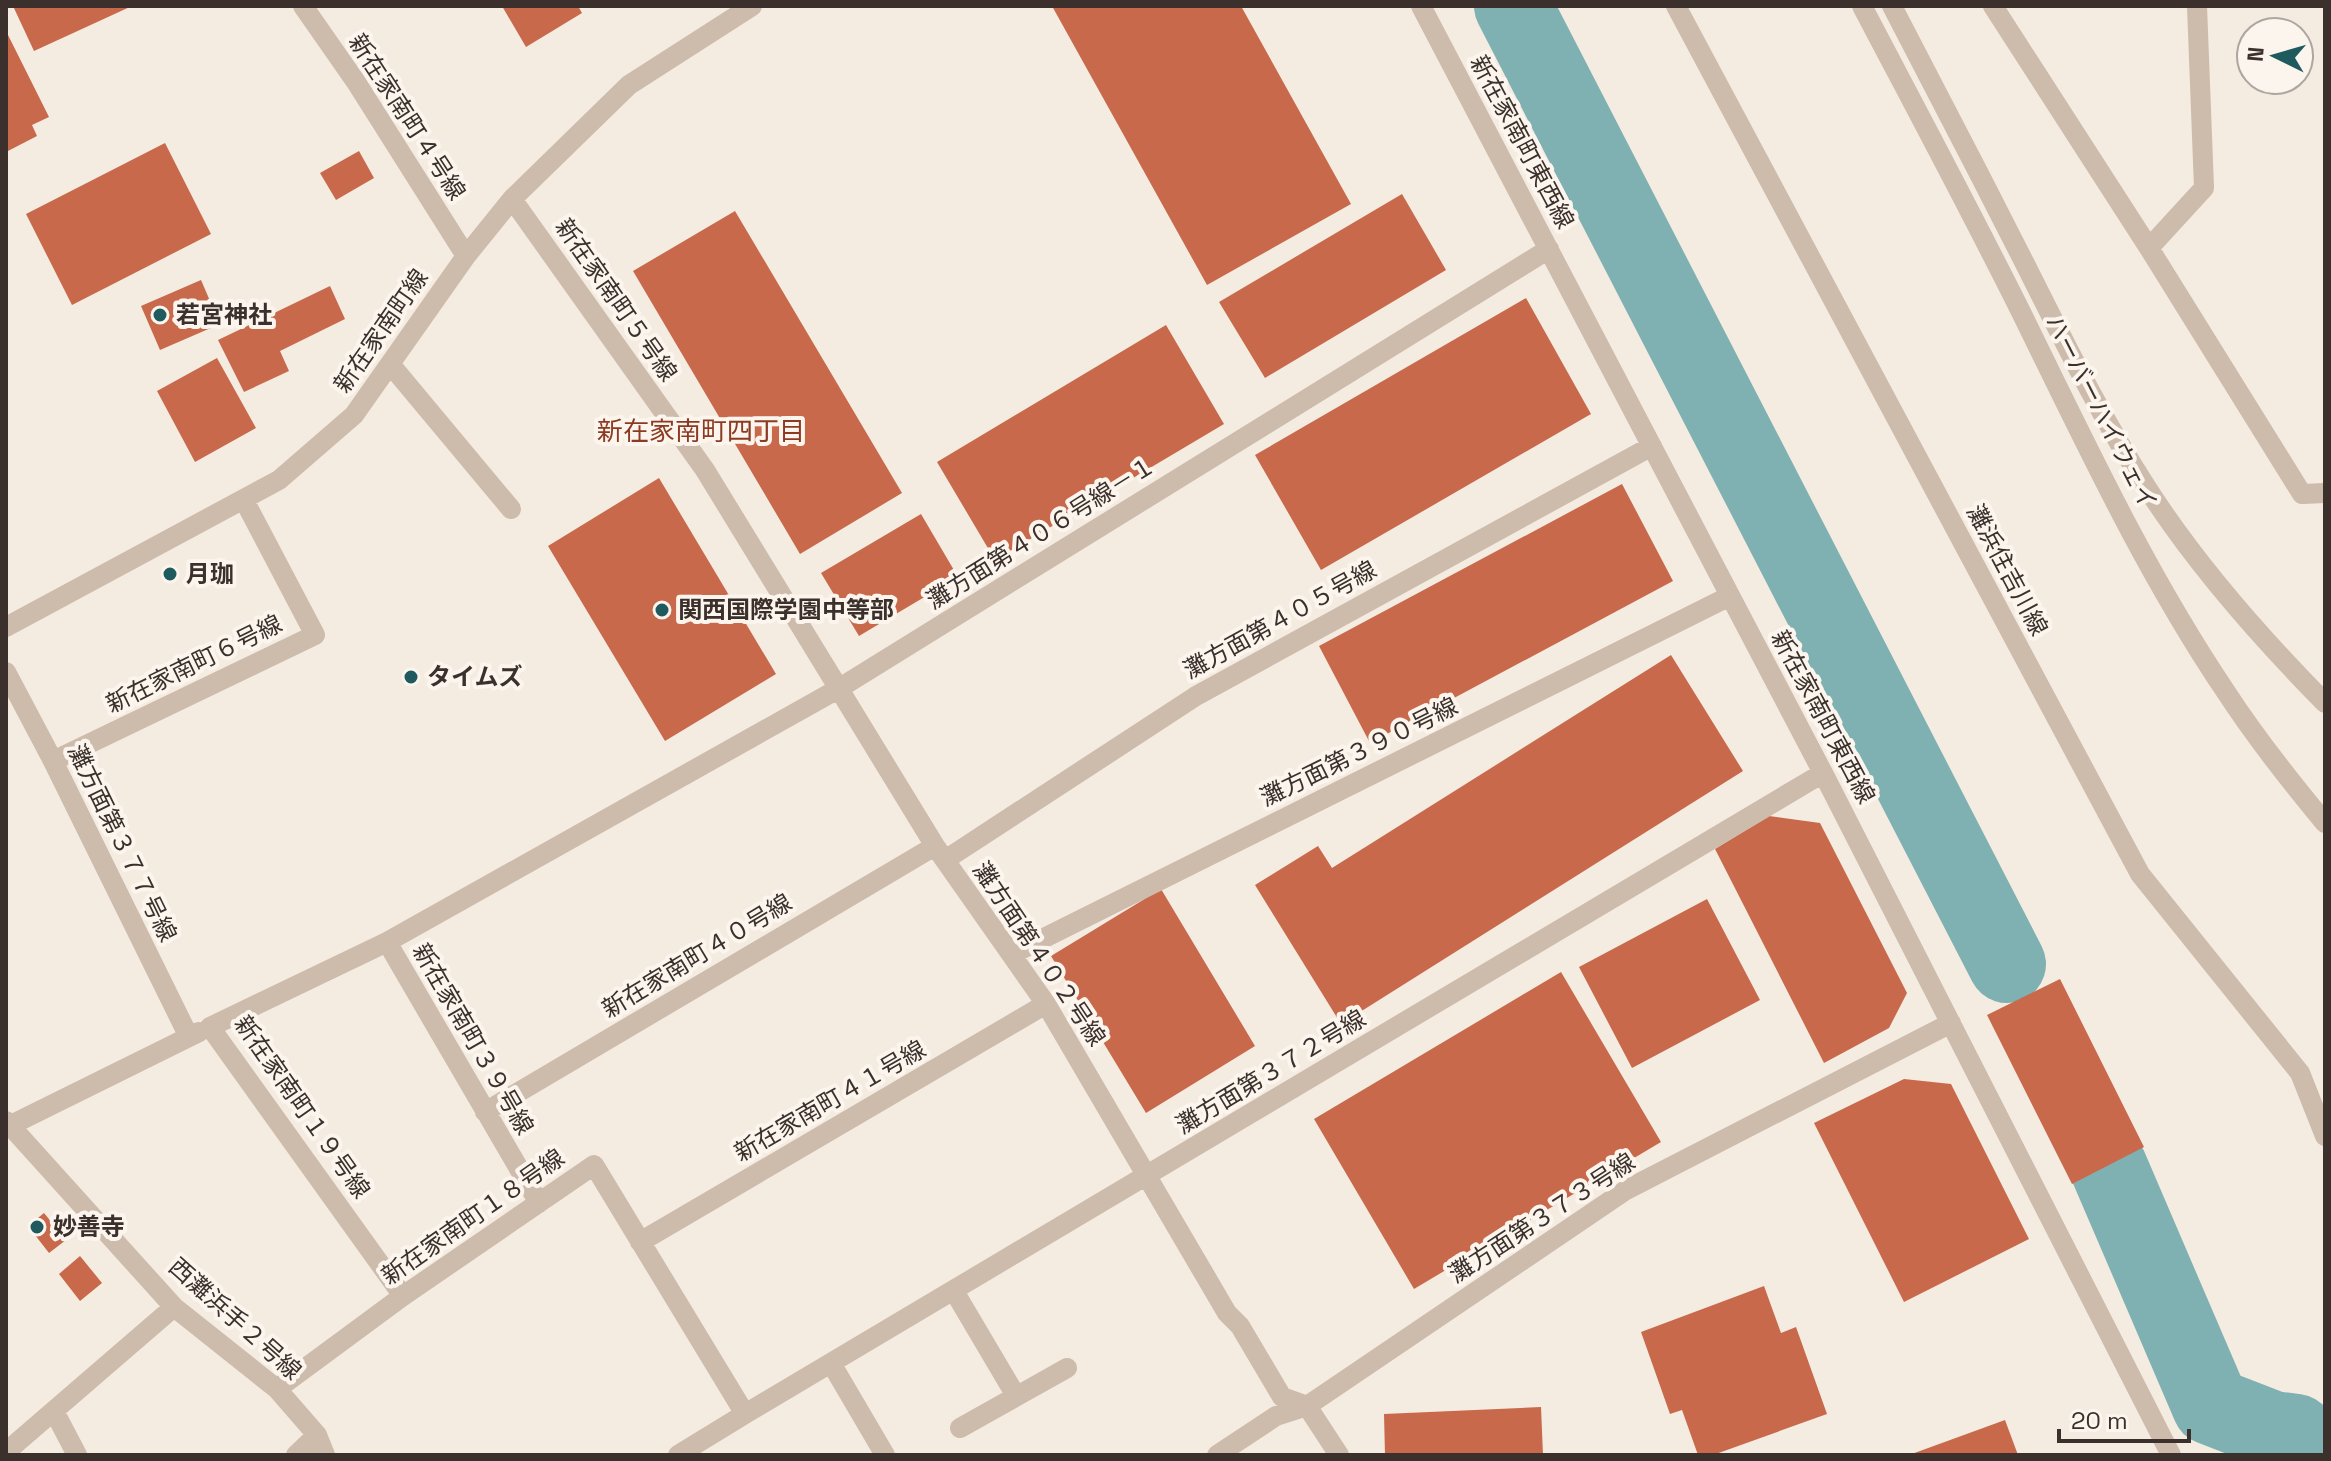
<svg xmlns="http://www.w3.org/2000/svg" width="2331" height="1461" viewBox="0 0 2331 1461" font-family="'Space Grotesk','Noto Sans JP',sans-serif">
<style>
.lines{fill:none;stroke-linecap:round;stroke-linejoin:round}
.river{stroke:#7fb0b2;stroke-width:78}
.building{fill:#c8694b}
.minor{stroke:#cdbbac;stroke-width:20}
.poi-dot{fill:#1f5a5e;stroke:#fbf5ee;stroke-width:3}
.labels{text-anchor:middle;stroke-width:8;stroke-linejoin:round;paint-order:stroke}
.street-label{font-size:24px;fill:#3b302b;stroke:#fbf5ee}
.poi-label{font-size:24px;font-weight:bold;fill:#3b302b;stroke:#fbf5ee;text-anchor:start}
.neighbourhood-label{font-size:26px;fill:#8c3b22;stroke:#fbf5ee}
</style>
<rect width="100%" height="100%" fill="#f4ebe1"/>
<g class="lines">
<path class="river" d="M1513 6 2007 964
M2108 1166 2211 1406 2273 1430 2296 1433"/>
</g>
<path class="building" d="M13 6H132L34 51Z
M502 6H578L582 13 526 47Z
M1052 6H1241L1351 204 1207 285Z
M6 31 49 117 32 125 37 136 6 152Z
M165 143 211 234 72 305 26 214Z
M359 151 374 178 336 200 320 173Z
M1402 194 1446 270 1265 378 1219 302Z
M735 211 902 493 800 554 633 271Z
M201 280 220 324 160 350 141 306Z
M330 286 345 319 280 351 289 371 244 392 218 340Z
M1526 298 1591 414 1321 570 1255 455Z
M1166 325 1224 424 995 560 937 462Z
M217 358 256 428 195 462 157 391Z
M659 478 776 674 665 741 548 546Z
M1622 484 1673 581 1370 743 1319 646Z
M921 514 958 577 859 636 821 573Z
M1671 655 1743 771 1341 1024 1255 885 1318 846 1332 868Z
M1769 816 1820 823 1907 993 1889 1028 1824 1063 1715 849Z
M1161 889 1255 1046 1146 1113 1051 956Z
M1707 899 1760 1000 1632 1068 1579 967Z
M1561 972 1661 1142 1414 1289 1314 1119Z
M2060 979 2144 1147 2072 1184 1987 1015Z
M1904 1079 1951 1084 2029 1239 1904 1302 1814 1123Z
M44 1213 66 1240 49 1253 28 1226Z
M80 1256 102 1283 80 1301 59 1274Z
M1764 1286 1781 1333 1796 1327 1827 1414 1713 1455H1698L1682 1410 1670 1414 1641 1332Z
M1541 1407 1543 1455H1385L1384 1414Z
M2005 1420 2018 1455H1909Z"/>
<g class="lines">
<path class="minor" d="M303 6 356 82 466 256
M1421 6 1823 773 2171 1455
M1676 6 2140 874 2300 1073 2325 1136
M1862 6C1915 107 1968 206 2019 308 2083 438 2145 572 2226 692 2256 738 2290 781 2325 823
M1892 6C1935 89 1978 171 2020 254 2060 333 2098 413 2147 488 2197 566 2260 637 2325 703
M1993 6 2149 248 2302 494 2325 493
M512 199 705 470 935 846 1046 1004 1227 1313 1240 1326 1282 1397 1307 1406 1339 1455
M2149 248 2204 188 2197 6
M390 364 511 509
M6 627 279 480 354 415 466 256 512 199 629 85 752 6
M6 672 53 761 189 1037
M53 761 315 635 244 500
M945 860 1196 696 1652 446
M387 942 539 1203
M1012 954 1730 596
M485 1112 935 846
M6 1121 174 1307 277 1389 317 1435 325 1455
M11 1125 199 1032
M640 1242 1046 1004
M954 1291 1016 1396
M403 1296 210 1027 387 942 838 689 1549 249
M831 1363 885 1455
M277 1389 403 1296 594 1165 745 1414 678 1455
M54 1411 77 1455
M745 1414 1823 773
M960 1428 1067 1368
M6 1452 174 1307
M296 1455 317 1435
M1217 1455 1276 1416 1307 1406 1626 1190 1951 1023"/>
</g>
<g class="poi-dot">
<circle cx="160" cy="315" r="8"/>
<circle cx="170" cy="574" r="8"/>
<circle cx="662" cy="610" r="8"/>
<circle cx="411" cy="677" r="8"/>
<circle cx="37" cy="1227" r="8"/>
</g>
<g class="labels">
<g class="street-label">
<text transform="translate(407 117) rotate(57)" y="8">新在家南町４号線</text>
<text transform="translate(1522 142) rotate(62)" y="8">新在家南町東西線</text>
<text transform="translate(616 300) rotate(55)" y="8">新在家南町５号線</text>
<text transform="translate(381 331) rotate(-55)" y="8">新在家南町線</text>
<text transform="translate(2101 412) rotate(63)" y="8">ハーバーハイウェイ</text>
<text transform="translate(1041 533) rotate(-32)" y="8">灘方面第４０６号線－１</text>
<text transform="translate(2007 570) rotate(62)" y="8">灘浜住吉川線</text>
<text transform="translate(1280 620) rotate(-29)" y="8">灘方面第４０５号線</text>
<text transform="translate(194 664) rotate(-26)" y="8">新在家南町６号線</text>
<text transform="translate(1823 717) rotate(62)" y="8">新在家南町東西線</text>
<text transform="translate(1359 752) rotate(-26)" y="8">灘方面第３９０号線</text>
<text transform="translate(122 843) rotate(64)" y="8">灘方面第３７７号線</text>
<text transform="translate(1039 954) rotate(56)" y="8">灘方面第４０２号線</text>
<text transform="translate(697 956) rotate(-31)" y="8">新在家南町４０号線</text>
<text transform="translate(473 1039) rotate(60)" y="8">新在家南町３９号線</text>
<text transform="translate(1271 1072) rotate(-31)" y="8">灘方面第３７２号線</text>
<text transform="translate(830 1101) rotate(-30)" y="8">新在家南町４１号線</text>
<text transform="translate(302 1107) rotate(55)" y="8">新在家南町１９号線</text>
<text transform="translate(473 1217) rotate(-35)" y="8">新在家南町１８号線</text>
<text transform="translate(1542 1218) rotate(-33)" y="8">灘方面第３７３号線</text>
<text transform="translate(235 1319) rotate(42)" y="8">西灘浜手２号線</text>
</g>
<g class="poi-label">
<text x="176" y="323">若宮神社</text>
<text x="186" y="582">月珈</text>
<text x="678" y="618">関西国際学園中等部</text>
<text x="427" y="685">タイムズ</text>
<text x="53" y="1235">妙善寺</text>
</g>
<g class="neighbourhood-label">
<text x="701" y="440">新在家南町四丁目</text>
</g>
</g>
<rect width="2331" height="1461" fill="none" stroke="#3b302b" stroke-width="16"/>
<g transform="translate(2275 56) rotate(275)"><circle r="38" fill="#fbf5ee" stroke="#aea6a0" stroke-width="2"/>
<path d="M0-6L14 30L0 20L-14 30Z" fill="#1f5a5e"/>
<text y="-12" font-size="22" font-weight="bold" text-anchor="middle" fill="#3b302b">N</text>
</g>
<path d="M2059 1429v12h130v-12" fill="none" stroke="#3b302b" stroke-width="4"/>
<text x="2071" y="1429" font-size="24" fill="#3b302b" stroke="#fbf5ee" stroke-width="6" paint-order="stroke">20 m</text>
</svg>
